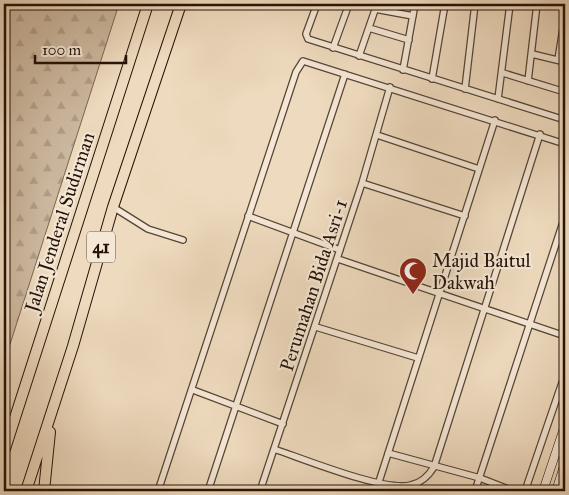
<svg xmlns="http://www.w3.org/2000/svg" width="569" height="495" viewBox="0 0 569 495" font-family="'IM FELL Great Primer',serif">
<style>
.forest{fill:url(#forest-firs);stroke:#786553}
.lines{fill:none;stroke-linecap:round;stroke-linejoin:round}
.street-casing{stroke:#574435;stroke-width:8}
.secondary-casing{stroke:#251207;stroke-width:9}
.highway-casing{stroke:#251207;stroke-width:12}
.street{stroke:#f4e7d5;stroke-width:5.5}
.secondary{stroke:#f4e7d5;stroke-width:8}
.highway{stroke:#eedabe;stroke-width:10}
.labels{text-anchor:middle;stroke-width:4.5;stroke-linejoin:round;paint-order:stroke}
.shield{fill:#f4e7d5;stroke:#635245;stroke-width:1}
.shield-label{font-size:18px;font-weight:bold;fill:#251207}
.street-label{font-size:19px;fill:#251207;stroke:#f4e7d5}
.poi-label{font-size:19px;fill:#251207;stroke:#f4e7d5;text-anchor:start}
</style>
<defs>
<pattern id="forest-firs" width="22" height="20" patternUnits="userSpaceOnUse" patternTransform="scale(1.25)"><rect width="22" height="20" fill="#ccb89f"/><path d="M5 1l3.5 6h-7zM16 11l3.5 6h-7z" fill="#af9d87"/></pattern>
</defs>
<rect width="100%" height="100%" fill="#eedabe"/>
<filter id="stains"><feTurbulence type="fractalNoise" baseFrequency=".004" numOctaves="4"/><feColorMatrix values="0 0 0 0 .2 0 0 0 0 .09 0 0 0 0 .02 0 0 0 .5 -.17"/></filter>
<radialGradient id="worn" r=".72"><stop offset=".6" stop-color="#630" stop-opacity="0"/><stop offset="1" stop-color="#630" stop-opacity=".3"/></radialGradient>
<path class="forest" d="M4 4H119L4 363Z"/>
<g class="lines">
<g class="street-casing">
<path id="street" d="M317 4 306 34 308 39 565 120
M375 9 413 16
M369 28 409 40
M333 48 349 4
M532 54 565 62
M359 56 377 4
M558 60 565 16
M403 70 415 4
M503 73 565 92
M432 79 445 4
M528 81 537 4
M465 89 475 4
M498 99 510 4
M377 135 479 169
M362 183 465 216
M113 207 148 229 183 240
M248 216 340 250
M338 259 565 336
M316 327 418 358
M193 390 283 424
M274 449C304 459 384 492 411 485 421 483 429 475 434 467L540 134
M388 453 480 478 513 491
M158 491 296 72 303 61 565 144
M208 491 345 74
M260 491 362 183 390 87
M376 491 495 120
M475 491 565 216
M525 491 565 374"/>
</g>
<g class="secondary-casing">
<path id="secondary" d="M543 491 565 425
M556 491 565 463"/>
</g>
<g class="highway-casing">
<path id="highway" d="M4 452 148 4
M26 491 73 346 113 207 181 4
M44 491 50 432"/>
</g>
<use href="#street" class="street"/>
<use href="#secondary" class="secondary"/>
<use href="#highway" class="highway"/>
</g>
<defs>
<g id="mosque-pin" transform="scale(1.4375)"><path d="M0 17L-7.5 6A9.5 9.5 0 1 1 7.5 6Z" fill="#8f2418" stroke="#f4e7d5"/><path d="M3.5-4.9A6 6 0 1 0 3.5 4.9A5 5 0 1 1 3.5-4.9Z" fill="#fff"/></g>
</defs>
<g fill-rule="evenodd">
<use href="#mosque-pin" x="413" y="271"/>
</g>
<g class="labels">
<rect class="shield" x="87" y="231.5" width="28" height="31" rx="4"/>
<g class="shield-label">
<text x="101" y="253">41</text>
</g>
<g class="street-label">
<text transform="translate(59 222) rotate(-72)" y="7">Jalan Jenderal Sudirman</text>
<text transform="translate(313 285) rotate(-72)" y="7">Perumahan Bida Asri-1</text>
</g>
<g class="poi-label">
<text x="432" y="267">Majid Baitul<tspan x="432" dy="22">Dakwah</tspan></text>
</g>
</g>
<rect width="569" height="495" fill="none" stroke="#eedabe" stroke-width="20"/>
<rect x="5" y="5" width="559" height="485" fill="none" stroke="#251207" stroke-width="2.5"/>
<rect x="10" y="10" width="549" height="475" fill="none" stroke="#251207"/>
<path d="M35 55v8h91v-8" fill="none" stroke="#251207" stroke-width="2.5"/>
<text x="42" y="55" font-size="15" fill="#251207" stroke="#f4e7d5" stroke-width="4" paint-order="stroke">100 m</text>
<rect width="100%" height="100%" filter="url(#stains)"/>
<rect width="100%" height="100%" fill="url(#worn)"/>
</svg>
